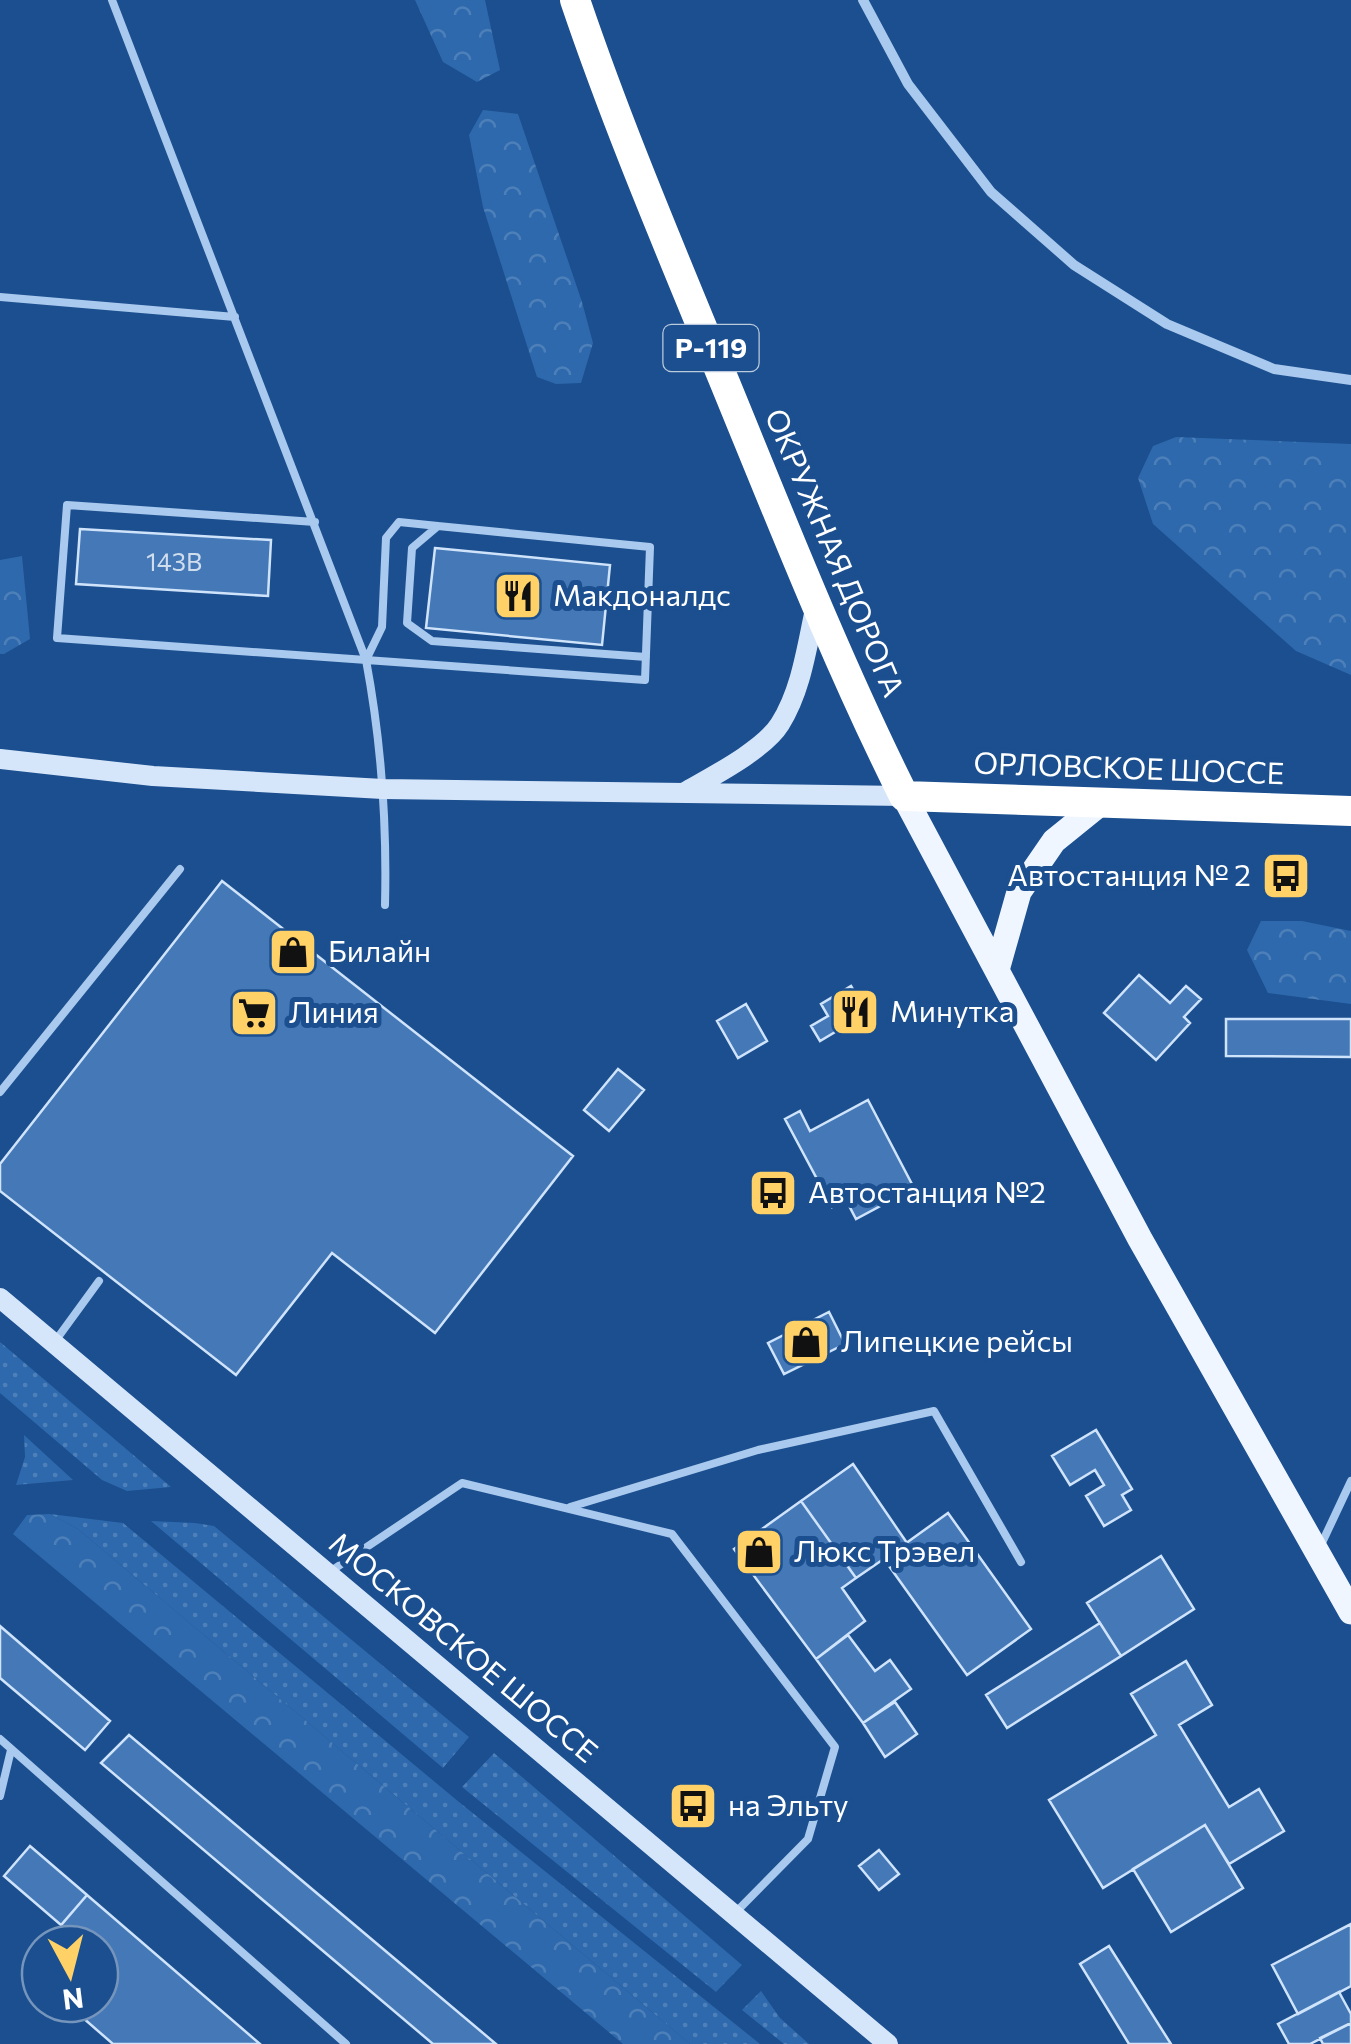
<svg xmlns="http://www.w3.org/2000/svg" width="1351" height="2044" viewBox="0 0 1351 2044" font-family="Commissioner,sans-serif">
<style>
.grass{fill:url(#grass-dots)}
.forest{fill:url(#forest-crowns)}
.building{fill:#4478b7;stroke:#cfe3fa;stroke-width:2.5}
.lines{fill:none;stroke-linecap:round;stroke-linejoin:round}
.lane{stroke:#a9c9ee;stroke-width:8}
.street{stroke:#a9c9ee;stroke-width:10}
.secondary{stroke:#d6e6fa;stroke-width:20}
.primary{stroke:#f0f6ff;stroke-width:25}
.highway{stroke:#fff;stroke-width:30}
.labels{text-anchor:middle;stroke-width:10;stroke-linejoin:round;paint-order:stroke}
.number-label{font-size:25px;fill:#d0dded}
.shield{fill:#1b4f8f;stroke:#bbcadd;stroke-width:2.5}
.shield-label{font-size:28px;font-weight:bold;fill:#fff}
.street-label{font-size:30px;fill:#fff;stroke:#1b4f8f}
.poi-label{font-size:30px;fill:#fff;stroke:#1b4f8f;text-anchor:start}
</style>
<defs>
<pattern id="grass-dots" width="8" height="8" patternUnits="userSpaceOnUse" patternTransform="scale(2.5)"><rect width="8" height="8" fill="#2e69ad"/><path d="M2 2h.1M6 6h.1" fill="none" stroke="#4d80b9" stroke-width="1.8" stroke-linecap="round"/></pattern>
<pattern id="forest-crowns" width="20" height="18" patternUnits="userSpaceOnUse" patternTransform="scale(2.5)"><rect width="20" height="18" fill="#2e69ad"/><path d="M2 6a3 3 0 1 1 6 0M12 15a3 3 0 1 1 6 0" fill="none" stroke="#4d80b9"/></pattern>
</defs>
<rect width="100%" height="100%" fill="#1b4f8f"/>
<path class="grass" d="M0 1342 171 1487 127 1491 102 1480 0 1393Z
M24 1435 73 1480 16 1485 25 1457Z
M50 1514 123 1523 459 1802 760 2044H690L78 1529Z
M151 1521 195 1523 214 1526 469 1737 443 1768Z
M494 1753 742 1965 716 1992 462 1787Z
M761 1991 780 2018 809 2044H784L742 2010Z"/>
<path class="forest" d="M415 0H485L500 70 477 82 443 62Z
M483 110 518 114 582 302 593 343 581 383 556 384 537 377 483 207 469 135Z
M1176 437 1351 444V675L1296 651 1153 524 1138 478 1153 446Z
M22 556 30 639 4 654H0V560Z
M1261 921H1302L1351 931V1004L1268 993 1247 950Z
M50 1514 78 1529 690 2044H623L13 1534 27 1515Z"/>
<path class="building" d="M80 529 271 540 268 596 76 584Z
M435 548 610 565 602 645 426 628Z
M222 881 573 1156 435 1333 332 1253 236 1375 0 1191V1164Z
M1139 975 1170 1003 1186 986 1201 999 1184 1017 1190 1023 1156 1060 1104 1013Z
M851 986 867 1013 820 1041 811 1026 828 1016 821 1004Z
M746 1004 767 1041 738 1058 717 1021Z
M1226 1019H1351V1057L1226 1056Z
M618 1069 644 1090 609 1131 584 1110Z
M868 1100 914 1188 856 1219 846 1200 832 1207 785 1119 800 1111 810 1131Z
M829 1312 845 1344 784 1374 768 1343Z
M1096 1430 1132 1489 1122 1495 1131 1510 1104 1526 1086 1496 1104 1485 1095 1470 1070 1485 1052 1456Z
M853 1464 907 1543 856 1578 801 1501Z
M801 1501 856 1578 842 1588 865 1621 816 1659 734 1549Z
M948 1513 1031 1629 967 1675 884 1559Z
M1161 1556 1194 1609 1121 1656 1087 1603Z
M1100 1623 1121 1656 1007 1728 986 1695Z
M0 1626 110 1721 85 1750 0 1678Z
M848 1635 875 1671 890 1660 911 1689 863 1723 816 1659Z
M1186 1661 1212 1705 1179 1725 1229 1807 1259 1789 1284 1831 1229 1864 1205 1825 1103 1888 1049 1800 1156 1735 1131 1694Z
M895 1702 917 1734 885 1757 863 1723Z
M129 1735 496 2044H433L101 1763Z
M1205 1825 1243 1888 1171 1932 1133 1869Z
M30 1846 87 1895 61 1925 4 1876Z
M879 1850 899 1874 879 1890 859 1866Z
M87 1895 260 2044H113L67 2004H100V1944H45Z
M1351 1924V1986L1298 2014 1272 1965Z
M1109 1946 1171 2044H1129L1080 1964Z
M1339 1992 1351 2014V2023L1310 2044H1289L1278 2024Z
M1351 2023V2044H1323L1320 2038Z"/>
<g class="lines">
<path class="lane" d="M112 0 366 660C381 740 387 823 385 905
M0 297 235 317
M315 522 67 505 57 638 645 680 650 547 438 526 412 548 407 623 432 641 646 657
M366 660 382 627 386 538 399 522 438 526
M0 1092 180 869
M56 1340 99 1281
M570 1507 758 1450 934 1411 1021 1562
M1320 1547 1351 1481
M331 1571 462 1483 672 1534 835 1747 808 1839 736 1912
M0 1739 346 2044
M0 1796 11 1750"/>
<path class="street" d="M863 0 908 84 991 192 1074 265 1167 324 1274 369 1351 380"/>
<path class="secondary" d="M0 759 153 776 383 789 904 796
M685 792C711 777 764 750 780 724 802 689 807 645 816 605
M0 1298 888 2044"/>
<path class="primary" d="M904 796 1140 1239 1351 1612
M997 970 1019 892 1054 841 1101 803"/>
<path class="highway" d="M575 0C619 130 673 256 725 383 782 522 837 662 904 796L1351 811"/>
</g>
<defs>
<g id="restaurant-square" transform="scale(2.5)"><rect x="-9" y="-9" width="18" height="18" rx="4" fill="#ffd166" stroke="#1b4f8f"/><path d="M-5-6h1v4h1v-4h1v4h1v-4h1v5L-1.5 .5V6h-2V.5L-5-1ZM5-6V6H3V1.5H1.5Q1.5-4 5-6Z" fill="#111"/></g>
<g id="bus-square" transform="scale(2.5)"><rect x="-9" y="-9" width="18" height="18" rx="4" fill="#ffd166" stroke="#1b4f8f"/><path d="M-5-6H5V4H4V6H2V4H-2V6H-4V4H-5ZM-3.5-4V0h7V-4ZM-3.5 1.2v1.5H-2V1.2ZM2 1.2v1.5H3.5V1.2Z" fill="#111"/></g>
<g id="shop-square" transform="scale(2.5)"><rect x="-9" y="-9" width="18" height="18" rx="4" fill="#ffd166" stroke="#1b4f8f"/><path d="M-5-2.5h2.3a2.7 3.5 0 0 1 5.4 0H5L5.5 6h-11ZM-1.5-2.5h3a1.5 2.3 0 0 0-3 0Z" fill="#111"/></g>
<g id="supermarket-square" transform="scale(2.5)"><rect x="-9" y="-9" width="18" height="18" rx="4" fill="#ffd166" stroke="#1b4f8f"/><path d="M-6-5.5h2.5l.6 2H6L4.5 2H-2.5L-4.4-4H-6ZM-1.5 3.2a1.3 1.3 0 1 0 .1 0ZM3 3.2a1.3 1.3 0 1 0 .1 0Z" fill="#111"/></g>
</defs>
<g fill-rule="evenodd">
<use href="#restaurant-square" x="518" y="596"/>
<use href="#bus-square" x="1286" y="876"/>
<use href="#shop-square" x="293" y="952"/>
<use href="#restaurant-square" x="855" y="1012"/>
<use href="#supermarket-square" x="254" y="1013"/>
<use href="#bus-square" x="773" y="1193"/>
<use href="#shop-square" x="806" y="1342"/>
<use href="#shop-square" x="759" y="1552"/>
<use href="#bus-square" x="693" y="1806"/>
</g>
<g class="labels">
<g class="number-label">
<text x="174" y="571">143В</text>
</g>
<rect class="shield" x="663.5" y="325" width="95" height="46" rx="8"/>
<g class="shield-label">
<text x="711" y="358">Р-119</text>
</g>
<g class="street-label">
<text transform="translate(834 553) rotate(67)" y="10">ОКРУЖНАЯ ДОРОГА</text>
<text transform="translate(1129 769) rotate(2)" y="10">ОРЛОВСКОЕ ШОССЕ</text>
<text transform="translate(463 1648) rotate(40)" y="10">МОСКОВСКОЕ ШОССЕ</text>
</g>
<g class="poi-label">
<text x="553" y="606">Макдоналдс</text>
<text x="1251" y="886" text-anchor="end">Автостанция № 2</text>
<text x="328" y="962">Билайн</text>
<text x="890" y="1022">Минутка</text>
<text x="289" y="1023">Линия</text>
<text x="808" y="1203">Автостанция №2</text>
<text x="841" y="1352">Липецкие рейсы</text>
<text x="794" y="1562">Люкс Трэвел</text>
<text x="728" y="1816">на Эльту</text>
</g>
</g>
<g transform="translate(70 1974) rotate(173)"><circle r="48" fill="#1b4f8f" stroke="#7695bc" stroke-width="2.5"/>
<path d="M0-8L18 38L0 25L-18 38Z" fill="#ffd166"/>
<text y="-15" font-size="28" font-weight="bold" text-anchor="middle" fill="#ffffff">N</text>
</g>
</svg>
